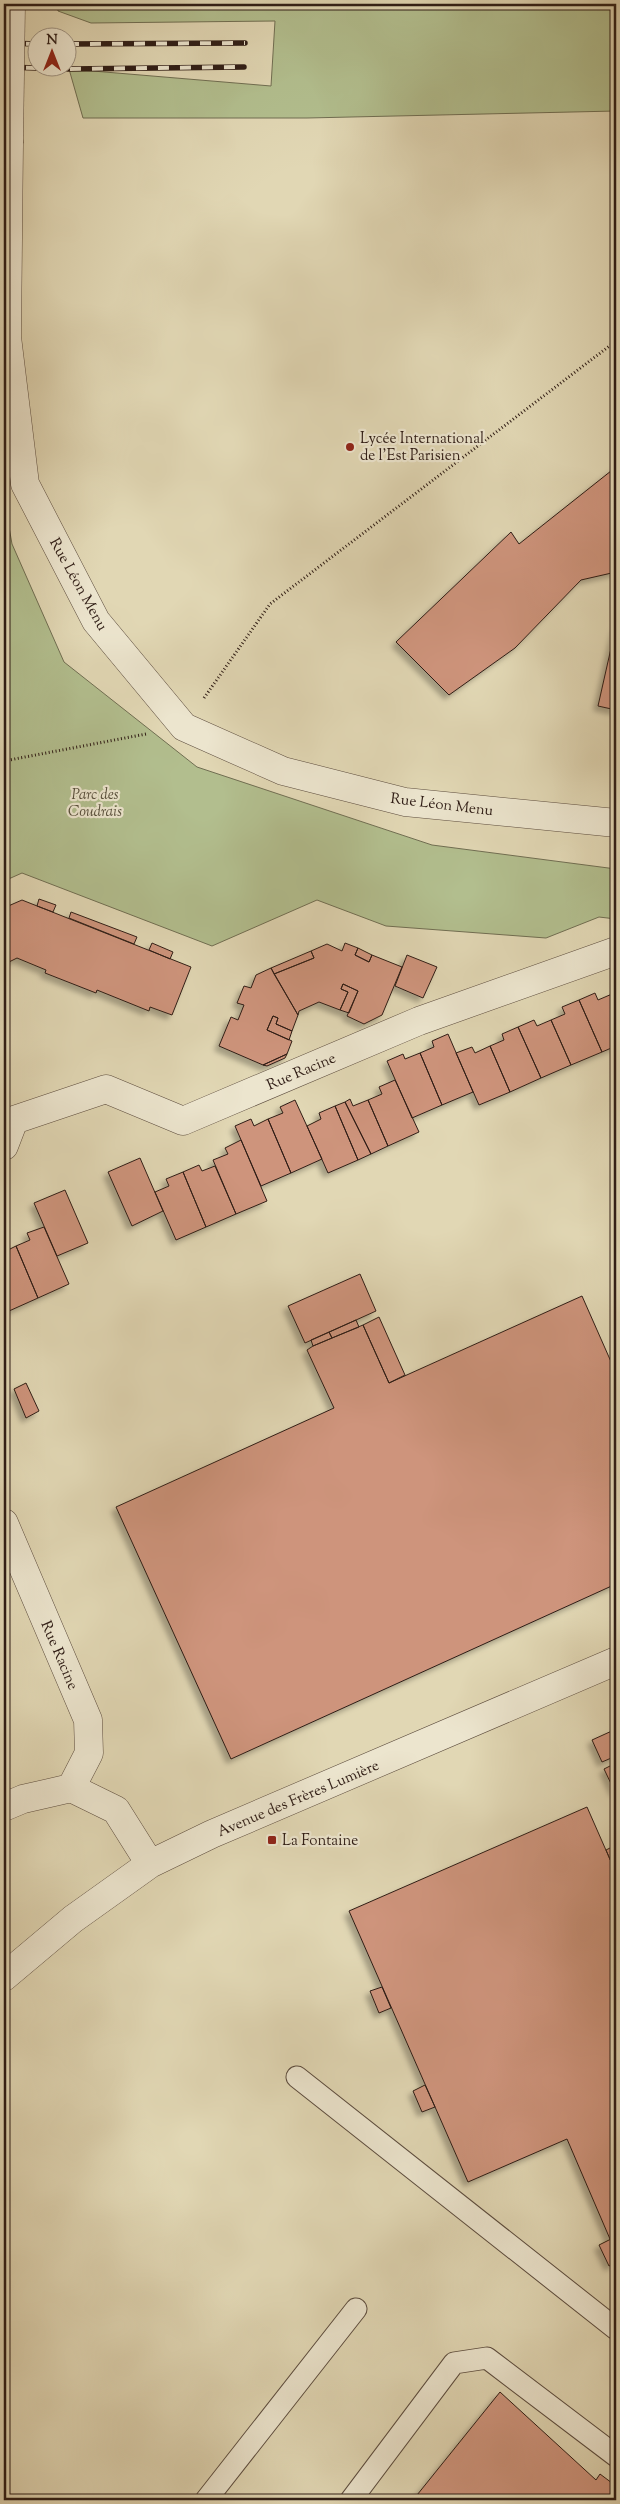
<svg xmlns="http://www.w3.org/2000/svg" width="620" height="2504" viewBox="0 0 620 2504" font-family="'Sorts Mill Goudy',serif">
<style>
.green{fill:#b2be8e;stroke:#706e52}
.building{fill:#ce947b;stroke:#2f1d16;filter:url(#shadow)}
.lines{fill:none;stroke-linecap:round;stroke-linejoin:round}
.lane-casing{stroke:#5c4c3e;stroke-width:23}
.street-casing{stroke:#5c4c3e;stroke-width:29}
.path{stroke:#2f1d16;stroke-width:3;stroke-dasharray:1 2.5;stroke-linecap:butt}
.lane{stroke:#ece5ce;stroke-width:21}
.street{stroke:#ece5ce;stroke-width:28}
.rail-casing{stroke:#2f1d16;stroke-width:5.5}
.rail{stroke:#ece5ce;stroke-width:4;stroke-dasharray:11;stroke-linecap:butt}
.street-bridge-casing{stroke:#5c4c3e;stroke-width:29;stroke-linecap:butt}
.street-bridge{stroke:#ece5ce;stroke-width:28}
.poi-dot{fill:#8f2418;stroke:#ece5ce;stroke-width:2}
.labels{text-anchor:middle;stroke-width:4.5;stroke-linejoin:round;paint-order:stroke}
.poi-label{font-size:15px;fill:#2f1d16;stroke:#ece5ce;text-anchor:start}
.street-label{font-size:15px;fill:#2f1d16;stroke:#ece5ce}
.park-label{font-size:15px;font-style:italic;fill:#564d3a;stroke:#ece5ce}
</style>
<defs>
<filter id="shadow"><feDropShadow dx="-4.5" dy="4.5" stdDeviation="2.5" flood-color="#0004"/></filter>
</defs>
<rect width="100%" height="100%" fill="#e1d7b4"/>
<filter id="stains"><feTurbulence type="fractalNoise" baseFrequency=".004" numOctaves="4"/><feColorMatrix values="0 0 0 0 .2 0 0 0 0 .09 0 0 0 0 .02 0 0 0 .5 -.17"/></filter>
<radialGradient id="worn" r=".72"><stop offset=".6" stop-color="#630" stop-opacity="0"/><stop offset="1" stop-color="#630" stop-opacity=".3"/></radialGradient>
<path class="green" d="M57 4H616V111L307 118H83L69 69 271 86 275 21 91 23 58 11Z
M4 499 12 544 64 662 197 767 432 845 616 869V919L599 917 546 938 386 926 317 900 212 946 22 873 4 881Z"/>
<path class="building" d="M616 467V572L581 580 515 648 449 695 396 642 511 532 519 544Z
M616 626V710L598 706Z
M39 899 56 905 53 912 37 906Z
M22 900 191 967 172 1015 150 1007 149 1011 97 990 96 993 45 973 46 970 17 958 7 963 4 972V916L9 914 6 907Z
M71 912 137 937 134 944 69 918Z
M152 943 173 952 170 959 149 950Z
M345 943 358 948 355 955 369 962 372 955 402 967 382 1015 364 1024 347 1016 358 991 343 984 341 989 348 992 340 1010 319 1002 299 1011 298 1015 274 974 314 958 311 951 327 944 342 951Z
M358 948 372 955 369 962 355 955Z
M311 951 314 958 274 974 271 968Z
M407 955 437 967 423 998 395 986Z
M271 968 298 1015 292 1031 276 1024 278 1018 273 1016 267 1030 292 1041 287 1054 263 1065 219 1046 231 1017 238 1020 244 1005 237 1003 244 986 251 988 256 975Z
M343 984 358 991 349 1013 340 1010 348 992 341 989Z
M595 993 598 1000 612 994 616 1004V1046L602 1052 579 1000Z
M579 1000 602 1052 571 1065 551 1020 565 1014 562 1007Z
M273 1016 278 1018 276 1024 292 1031 289 1040 267 1030Z
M534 1020 537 1026 551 1020 571 1065 541 1078 518 1027Z
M518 1027 541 1078 510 1092 490 1046 504 1040 502 1034Z
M448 1034 473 1092 442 1105 420 1053 434 1047 432 1041Z
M490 1046 510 1092 479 1105 456 1053 472 1047 475 1053Z
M420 1053 442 1105 412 1118 387 1061 403 1054 405 1059Z
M287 1054 285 1058 267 1066 263 1065Z
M395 1080 419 1132 388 1146 368 1100 382 1094 379 1087Z
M350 1099 353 1106 368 1100 388 1146 371 1154 345 1102Z
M295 1100 322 1159 291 1173 268 1119 283 1113 280 1107Z
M345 1102 371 1154 358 1160 335 1106Z
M335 1106 358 1160 328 1173 307 1126 321 1119 319 1113Z
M251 1119 254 1126 268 1119 291 1173 261 1186 235 1126Z
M241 1140 267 1201 236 1214 213 1160 228 1154 225 1148Z
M140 1158 163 1211 132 1226 108 1172Z
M199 1165 202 1171 215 1166 236 1214 206 1227 183 1172Z
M183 1172 206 1227 176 1240 155 1192 169 1186 166 1179Z
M65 1190 88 1243 57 1256 34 1203Z
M44 1227 69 1284 38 1298 16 1246 30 1240 27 1233Z
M16 1246 38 1298 9 1311 4 1300V1252Z
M360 1274 376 1311 305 1343 288 1306Z
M582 1296 616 1373V1584L231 1759 116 1507 334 1408 307 1350 313 1346 363 1325 389 1383Z
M4 1300 9 1311 4 1313Z
M379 1317 405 1375 389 1383 363 1325Z
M356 1320 359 1327 332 1338 329 1332Z
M329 1332 332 1338 313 1346 311 1340Z
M26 1383 39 1411 26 1418 14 1389Z
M614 1730 616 1756 602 1762 592 1740Z
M616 1763V1792H615L604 1769Z
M587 1807 616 1873V2253L567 2139 468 2182 349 1911Z
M616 1845V1871H615L606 1850Z
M382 1987 391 2008 379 2013 370 1991Z
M425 2085 435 2107 422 2112 413 2091Z
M611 2239 616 2253V2263L609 2266 599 2245Z
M500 2392 596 2480 600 2474 616 2486V2500H413Z"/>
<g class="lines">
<g class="lane-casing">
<path id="lane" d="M297 2077 616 2329
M206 2500 356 2309
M351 2500 454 2363 487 2358 616 2456"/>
</g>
<g class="street-casing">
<path id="street" d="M9 143 7 337 25 484 96 621 184 727 283 771 405 802 616 823
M4 1146 14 1120 106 1089 183 1121 419 1021 616 951
M4 1523 88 1720 89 1753 71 1788
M4 1807 23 1799 71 1788 116 1810 150 1864
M4 1977 73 1919 150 1864 212 1834 616 1661"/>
</g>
<path class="path" d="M204 698 270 604 616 341
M4 761 146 734"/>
<use href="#lane" class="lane"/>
<use href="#street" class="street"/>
<g class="rail-casing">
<path id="rail" d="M4 43 38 44
M68 44 245 43
M4 67 69 69 244 67"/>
</g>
<use href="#rail" class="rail"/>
<g class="street-bridge-casing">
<path id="street-bridge" d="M9 143 11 4"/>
</g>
<use href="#street-bridge" class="street-bridge"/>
</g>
<g class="poi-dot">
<circle cx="350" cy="447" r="5"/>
<rect x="267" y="1835" width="10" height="10" rx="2.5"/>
</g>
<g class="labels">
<g class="poi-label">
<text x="360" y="443">Lycée International<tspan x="360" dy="17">de l'Est Parisien</tspan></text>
<text x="282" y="1845">La Fontaine</text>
</g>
<g class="street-label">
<text transform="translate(79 584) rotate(61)" y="5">Rue Léon Menu</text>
<text transform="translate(442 804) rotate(7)" y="5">Rue Léon Menu</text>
<text transform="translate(301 1071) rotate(-23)" y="5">Rue Racine</text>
<text transform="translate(60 1655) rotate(67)" y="5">Rue Racine</text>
<text transform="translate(298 1798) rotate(-23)" y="5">Avenue des Frères Lumière</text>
</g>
<g class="park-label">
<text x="95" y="799">Parc des<tspan x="95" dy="17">Coudrais</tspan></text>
</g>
</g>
<rect width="620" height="2504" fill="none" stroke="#e1d7b4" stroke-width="20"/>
<rect x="5" y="5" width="610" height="2494" fill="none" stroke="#2f1d16" stroke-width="2.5"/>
<rect x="10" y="10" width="600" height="2484" fill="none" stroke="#2f1d16"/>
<g transform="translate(52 52)"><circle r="24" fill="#ece5ce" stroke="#a09584"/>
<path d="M0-4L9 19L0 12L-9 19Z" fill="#8f2418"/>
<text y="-8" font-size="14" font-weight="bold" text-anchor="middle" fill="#2f1d16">N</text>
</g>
<rect width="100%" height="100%" filter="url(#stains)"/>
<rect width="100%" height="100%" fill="url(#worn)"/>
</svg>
